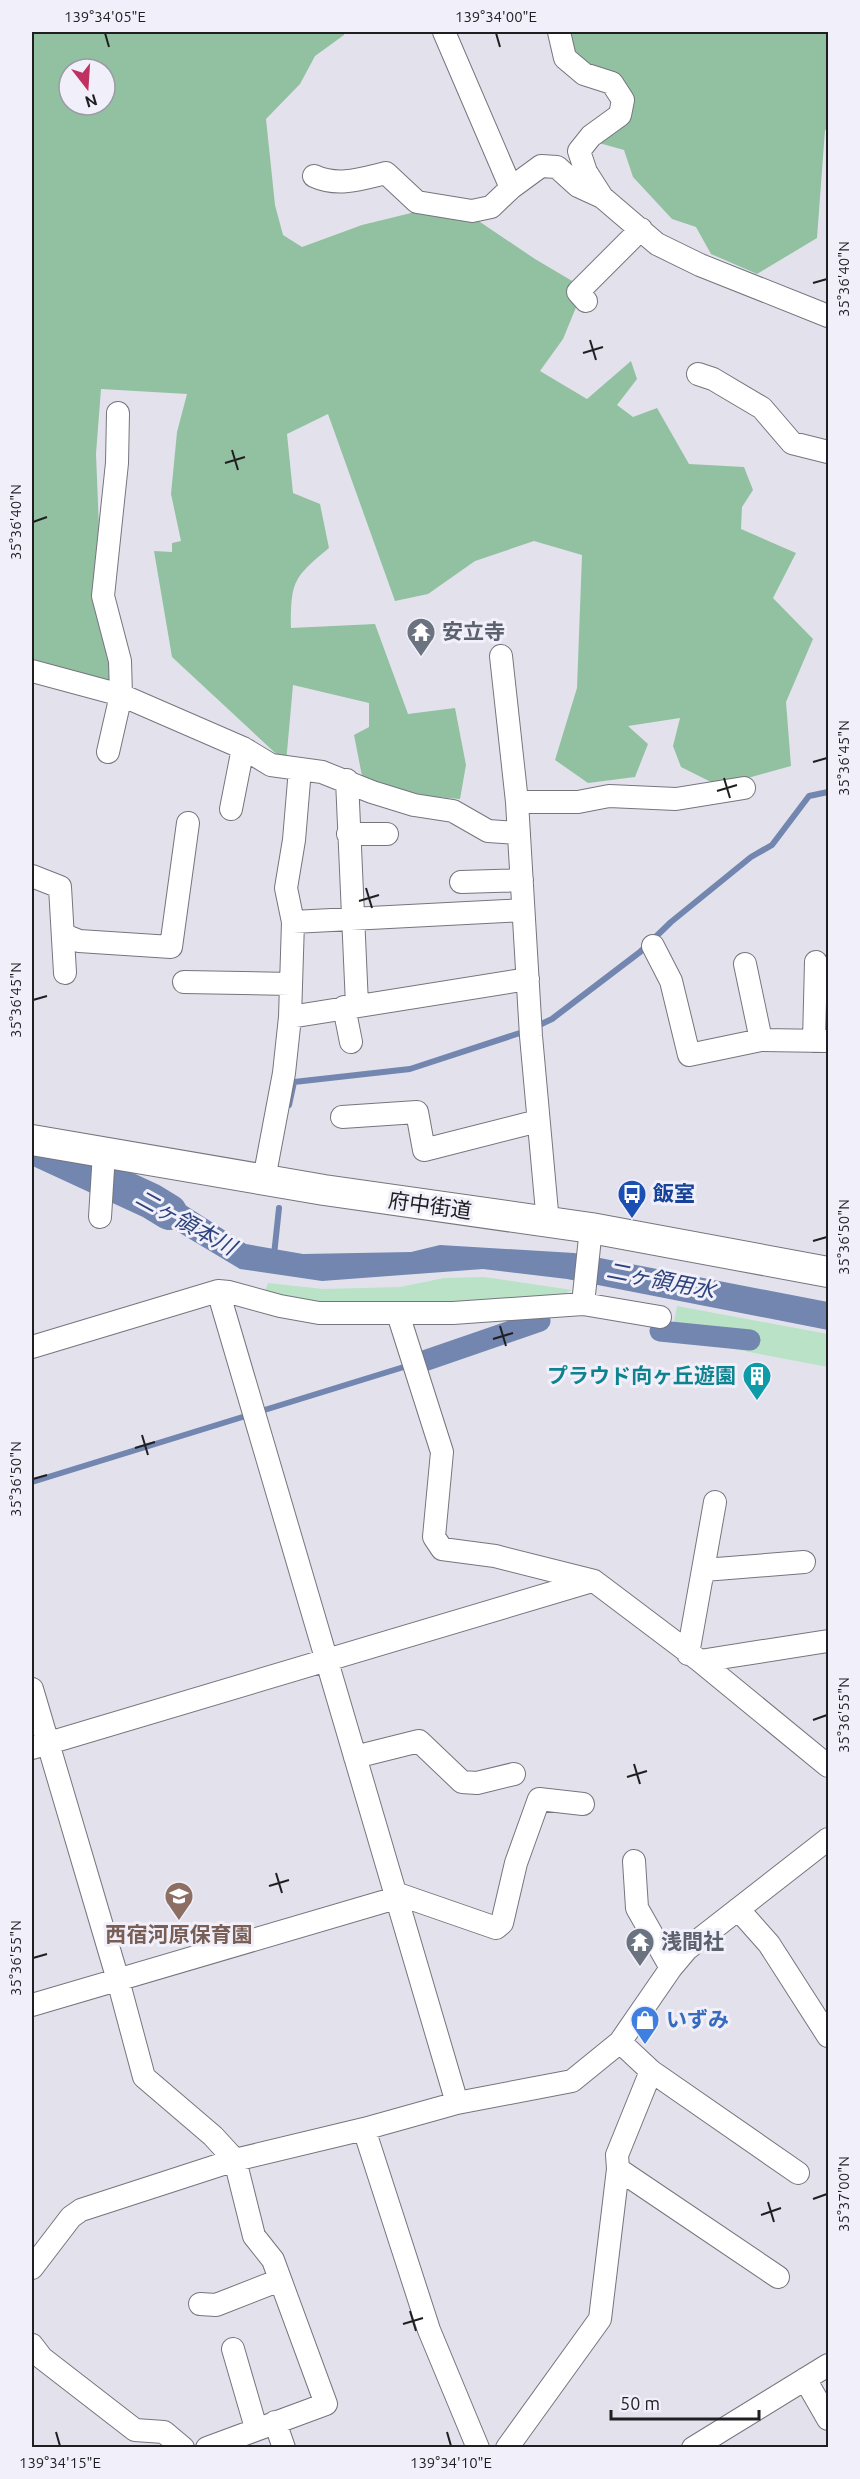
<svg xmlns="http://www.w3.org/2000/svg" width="860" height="2479" viewBox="0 0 860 2479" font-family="Ubuntu,'Noto Sans JP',sans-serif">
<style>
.green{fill:#b9e2c6}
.forest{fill:#91c1a1;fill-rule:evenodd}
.water{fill:#7286b0}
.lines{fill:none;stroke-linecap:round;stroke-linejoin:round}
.stream{stroke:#7286b0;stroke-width:6}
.canal{stroke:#7286b0;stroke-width:21}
.river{stroke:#7286b0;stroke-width:36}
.minor-casing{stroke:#76757e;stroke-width:24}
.major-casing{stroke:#76757e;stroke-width:32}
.minor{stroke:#fff;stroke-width:22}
.major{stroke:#fff;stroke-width:30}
.ticks{fill:none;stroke:#1f1f22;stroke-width:2}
.labels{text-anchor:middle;stroke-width:6;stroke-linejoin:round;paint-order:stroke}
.worship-label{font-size:21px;font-weight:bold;fill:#5b616d;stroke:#f0effa;text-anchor:start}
.transit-label{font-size:21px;font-weight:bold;fill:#164399;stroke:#f0effa;text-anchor:start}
.street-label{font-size:21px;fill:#1f1f22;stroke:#f0effa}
.culture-label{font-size:21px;font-weight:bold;fill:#0d838f;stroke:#f0effa;text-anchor:end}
.education-label{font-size:21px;font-weight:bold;fill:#785e54;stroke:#f0effa}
.shop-label{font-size:21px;font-weight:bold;fill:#366cbe;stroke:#f0effa;text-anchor:start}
.water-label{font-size:22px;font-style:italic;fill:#2c437b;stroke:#f0effa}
.neatline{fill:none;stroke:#1f1f22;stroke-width:2}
.ticks-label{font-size:15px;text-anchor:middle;fill:#1f1f22}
</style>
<rect width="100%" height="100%" fill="#e3e2ec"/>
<path class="green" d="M484 1277 572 1290 550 1301 444 1305 320 1302 263 1296 268 1283 323 1289 400 1287 444 1278Z
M677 1306 828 1334V1367L671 1337Z"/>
<path class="forest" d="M32 32H344V35L315 56 300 84 266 119 275 205 283 235 302 247 362 225 452 203 535 259 584 288 563 339 540 371 587 399 631 361 637 379 617 405 633 417 657 408 689 464 744 467 753 490 742 507 741 529 796 553 773 598 813 639 786 702 791 766 719 786 681 767 673 746 680 718 628 726 648 744 635 777 588 783 555 760 577 688 582 555 534 541 475 561 428 594 395 601 328 414 287 434 293 493 320 504 329 548C293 578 291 581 291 628L375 624 408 714 455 708 466 765 460 799 411 795 362 776 354 735 369 727V703L293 685 286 763 172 657 154 551 172 552V543L181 541 171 494 177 432 187 394 101 389 96 454 99 528 116 692 32 679ZM69 69H105V105H69Z
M568 32H828V129L825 130 817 238 757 274 711 254 696 227 672 219 633 177 624 150 599 143 629 104 579 66Z"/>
<path class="water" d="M128 1183 171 1196 246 1244 303 1254 411 1252 440 1245 574 1253 828 1302V1330L567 1279 483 1269 322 1281 240 1269 123 1199Z"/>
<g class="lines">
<path class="stream" d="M535 1027 552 1019 640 952 671 922 751 857 772 845 809 796 828 792
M289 1105 294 1082 410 1069 526 1031
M274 1255 279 1208
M258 1412 407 1366
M32 1482 249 1415"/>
<path class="canal" d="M660 1331 750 1340
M424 1361 540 1321"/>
<path class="river" d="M32 1146 151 1201 169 1212"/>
<g class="minor-casing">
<path id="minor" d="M444 32 511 188
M559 32 565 58 584 74 612 83 623 100 620 115 591 136 579 151 586 172 602 197
M314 176C338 187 361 179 386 173L417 202 472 211 491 207 511 188 541 166 557 167 578 186 602 197 657 244 700 265 828 316
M586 301 578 292 641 229
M698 374 713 379 762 408 792 443 828 452
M501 656 517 802 531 1036 548 1223
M32 671 121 695 243 748 271 765 322 772 372 792 414 805 453 811 488 831 519 833
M108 752 121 695 120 661 103 596 117 463 118 413
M347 780 357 1005
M517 802H578L609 796 676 799 744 788
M231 809 243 748
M348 834H387
M32 876 60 887 65 973
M461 882 522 880
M293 922 523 910
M64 935 79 941 171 947 188 823
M653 946 671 981 689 1055 761 1040 828 1041
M745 964 761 1040
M184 982 291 984
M344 1007 351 1042
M290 1017 528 979
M814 1041 816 962
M342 1117 417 1112 424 1150 538 1121
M264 1179 284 1073 290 1017 293 922 286 888 294 840 300 769
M100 1217 104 1153
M218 1291 457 2103
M583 1304 591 1228
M398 1314 442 1452 434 1537 442 1549 495 1556 594 1581 700 1661 828 1766
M32 1347 218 1291 229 1292 280 1306 319 1313H453L583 1304 660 1317
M704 1570 804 1562
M688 1654 715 1502
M700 1661 828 1641
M32 1689 118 1980 144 2077 213 2136 235 2160 254 2236 273 2260 326 2404 207 2448
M32 1748 592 1581
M355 1757 419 1741 462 1782 477 1783 514 1774
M634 1861 637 1908 671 1968
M395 1893 496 1928 502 1923 516 1863 539 1799 583 1804
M738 1909 769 1944 828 2036
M32 2005 396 1898
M620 2042 651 2071 798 2173
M364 2129 429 2330 478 2448
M618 2169 778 2277
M32 2268 71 2217 81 2210 235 2160 364 2129 457 2103 572 2081 620 2042 671 1968 687 1949 828 1839
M200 2304 216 2305 280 2280
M32 2345 42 2358 135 2430 164 2432 183 2448
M233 2349 256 2428
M805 2379 828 2419
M275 2422 284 2448
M507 2448 600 2319 618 2169 617 2155 651 2071
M693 2448 828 2365"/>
</g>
<g class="major-casing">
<path id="major" d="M32 1140 324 1190 591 1228 828 1272"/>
</g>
<use href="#minor" class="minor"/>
<use href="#major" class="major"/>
</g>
<path class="ticks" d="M105 33 109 47M496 33 500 47M813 283 827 279M590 340 596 360M583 353 603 347M232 450 238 470M225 463 245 457M33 522 47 517M813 762 827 758M724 778 730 798M717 791 737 785M366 888 372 908M359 901 379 895M33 1000 47 996M813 1241 827 1237M500 1326 506 1346M493 1339 513 1333M142 1435 148 1455M135 1448 155 1442M33 1479 47 1475M813 1720 827 1715M634 1764 640 1784M627 1777 647 1771M276 1873 282 1893M269 1886 289 1880M33 1958 47 1954M813 2199 827 2194M768 2202 774 2222M761 2215 781 2208M410 2311 416 2331M403 2324 423 2318M56 2432 60 2446M447 2432 451 2446"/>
<defs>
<g id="temple-pin" transform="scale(1.5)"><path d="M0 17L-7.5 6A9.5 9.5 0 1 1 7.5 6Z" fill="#6b7280" stroke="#f0effa"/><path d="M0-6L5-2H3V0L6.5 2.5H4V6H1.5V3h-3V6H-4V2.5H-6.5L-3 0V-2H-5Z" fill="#fff"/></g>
<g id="bus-pin" transform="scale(1.5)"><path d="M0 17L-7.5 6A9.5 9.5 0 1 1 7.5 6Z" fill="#1a4fb4" stroke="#f0effa"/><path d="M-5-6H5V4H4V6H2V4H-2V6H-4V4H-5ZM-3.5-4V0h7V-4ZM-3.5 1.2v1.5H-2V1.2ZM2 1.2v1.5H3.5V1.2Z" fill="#fff"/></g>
<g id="building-pin" transform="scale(1.5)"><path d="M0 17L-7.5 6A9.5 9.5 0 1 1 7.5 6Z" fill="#0f9aa8" stroke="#f0effa"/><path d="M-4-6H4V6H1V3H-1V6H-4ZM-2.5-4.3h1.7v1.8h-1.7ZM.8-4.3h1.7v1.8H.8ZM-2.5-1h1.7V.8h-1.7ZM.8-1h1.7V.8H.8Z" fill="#fff"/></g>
<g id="school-pin" transform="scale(1.5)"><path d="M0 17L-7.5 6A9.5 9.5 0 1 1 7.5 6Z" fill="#8d6e63" stroke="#f0effa"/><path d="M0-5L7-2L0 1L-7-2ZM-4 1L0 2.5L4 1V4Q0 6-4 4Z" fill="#fff"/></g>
<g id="shop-pin" transform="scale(1.5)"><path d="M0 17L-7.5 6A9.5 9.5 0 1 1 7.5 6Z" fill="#3f7fe0" stroke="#f0effa"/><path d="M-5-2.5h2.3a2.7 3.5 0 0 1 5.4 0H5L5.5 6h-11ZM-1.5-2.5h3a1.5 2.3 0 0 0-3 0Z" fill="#fff"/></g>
</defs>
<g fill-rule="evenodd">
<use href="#temple-pin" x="421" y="632"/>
<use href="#bus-pin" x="632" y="1194"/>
<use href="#building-pin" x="757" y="1376"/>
<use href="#school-pin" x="179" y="1896"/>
<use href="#temple-pin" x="640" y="1942"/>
<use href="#shop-pin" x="645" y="2020"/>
</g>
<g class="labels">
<g class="worship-label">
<text x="442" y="639">安立寺</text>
<text x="661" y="1949">浅間社</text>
</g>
<g class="transit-label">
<text x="653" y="1201">飯室</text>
</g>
<g class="street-label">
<text transform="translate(430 1206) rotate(8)" y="7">府中街道</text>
</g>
<g class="culture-label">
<text x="736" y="1383">プラウド向ヶ丘遊園</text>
</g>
<g class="education-label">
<text x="179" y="1942">西宿河原保育園</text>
</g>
<g class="shop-label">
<text x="666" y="2027">いずみ</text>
</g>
<g class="water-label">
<text transform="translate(186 1222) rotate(29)" y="8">二ヶ領本川</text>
<text transform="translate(661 1280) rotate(11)" y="8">二ヶ領用水</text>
</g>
</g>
<rect width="860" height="2479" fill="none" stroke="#f0effa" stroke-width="66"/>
<g transform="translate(87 87) rotate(163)"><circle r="28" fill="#f0effa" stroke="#9c9ca4" stroke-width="1.5"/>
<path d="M0-4.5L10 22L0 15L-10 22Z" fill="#bf3160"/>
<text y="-9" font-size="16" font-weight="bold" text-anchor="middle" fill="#1f1f22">N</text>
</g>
<path d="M611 2410v9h148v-9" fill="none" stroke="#1f1f22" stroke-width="3"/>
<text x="620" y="2410" font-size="18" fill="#1f1f22" stroke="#f0effa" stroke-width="4.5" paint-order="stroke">50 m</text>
<rect x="33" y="33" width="794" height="2413" class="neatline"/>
<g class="ticks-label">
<text x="105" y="22">139°34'05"E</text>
<text x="496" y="22">139°34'00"E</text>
<text transform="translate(844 279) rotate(-90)" y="5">35°36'40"N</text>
<text transform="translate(16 522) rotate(-90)" y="5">35°36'40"N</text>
<text transform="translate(844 758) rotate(-90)" y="5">35°36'45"N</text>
<text transform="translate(16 1000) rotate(-90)" y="5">35°36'45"N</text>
<text transform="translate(844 1237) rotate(-90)" y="5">35°36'50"N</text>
<text transform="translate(16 1479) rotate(-90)" y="5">35°36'50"N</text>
<text transform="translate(844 1715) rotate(-90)" y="5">35°36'55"N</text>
<text transform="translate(16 1958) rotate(-90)" y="5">35°36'55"N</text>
<text transform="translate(844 2194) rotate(-90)" y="5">35°37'00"N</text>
<text x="60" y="2468">139°34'15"E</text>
<text x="451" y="2468">139°34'10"E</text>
</g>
</svg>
